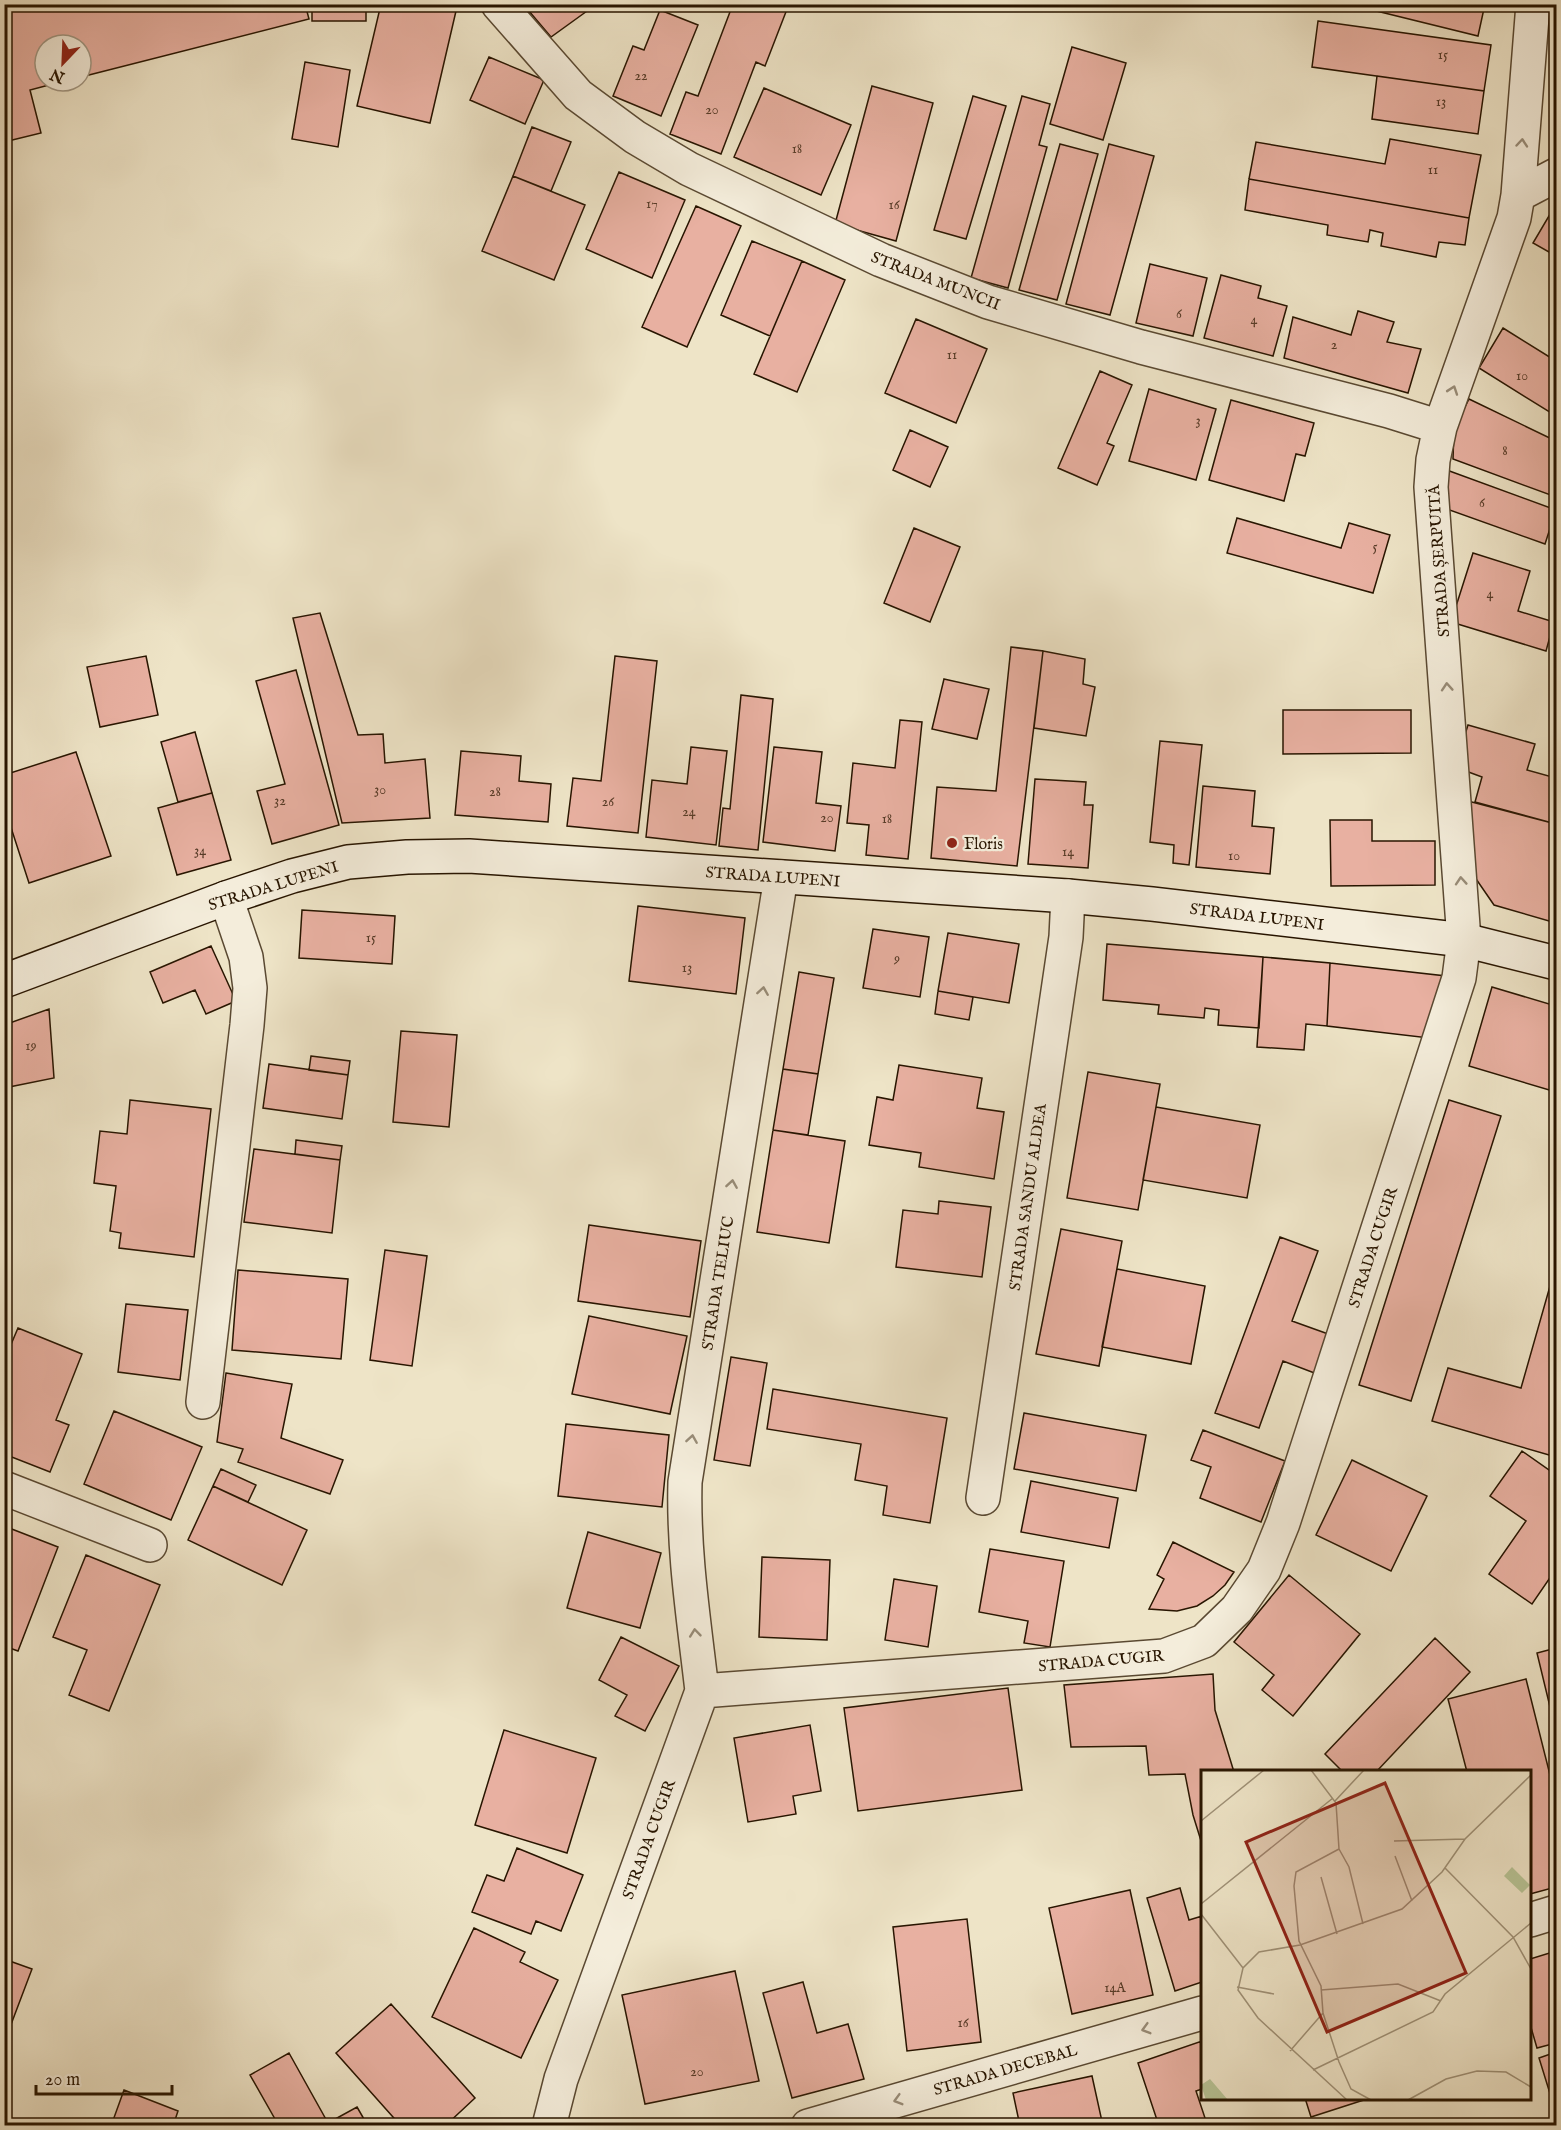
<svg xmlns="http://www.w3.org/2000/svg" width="1561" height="2130" viewBox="0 0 1561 2130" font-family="'IM FELL English',serif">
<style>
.building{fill:#e8b0a1;stroke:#281500;stroke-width:1.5}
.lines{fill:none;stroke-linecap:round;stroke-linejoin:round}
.street-casing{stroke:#5a4932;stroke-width:36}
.secondary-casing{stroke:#281500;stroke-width:36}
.street{stroke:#f4eddb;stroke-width:33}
.secondary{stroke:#f4eddb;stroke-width:33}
.oneway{stroke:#988c78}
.poi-dot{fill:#8f2418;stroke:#f4eddb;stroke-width:2}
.labels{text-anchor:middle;stroke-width:4.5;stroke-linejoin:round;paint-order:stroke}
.number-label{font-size:14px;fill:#583c28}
.street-label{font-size:16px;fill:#281500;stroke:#f4eddb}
.poi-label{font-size:16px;fill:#281500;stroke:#f4eddb;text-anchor:start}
.inset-road{fill:none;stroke:#9f9177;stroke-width:1.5}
.view{fill:#8f2418;fill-opacity:0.15;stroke:#8f2418;stroke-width:3}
.inset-edge{fill:none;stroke:#281500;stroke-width:3}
</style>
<rect width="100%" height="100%" fill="#eee4c7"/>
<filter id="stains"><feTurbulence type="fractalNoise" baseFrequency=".00333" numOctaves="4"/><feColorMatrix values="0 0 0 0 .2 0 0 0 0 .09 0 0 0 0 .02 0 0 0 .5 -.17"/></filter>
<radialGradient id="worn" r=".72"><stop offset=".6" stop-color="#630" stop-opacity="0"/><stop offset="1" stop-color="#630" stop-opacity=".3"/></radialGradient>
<path class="building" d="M4 4H305L309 19 81 77V45H45V81H64L30 90 41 133 4 142Z
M312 4H366V21H312Z
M381 4H427L456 11 430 123 357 106Z
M523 4H592L594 6 551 37Z
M733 4H789L765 66 756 62 721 154 670 134 686 92 698 96Z
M1348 4H1485L1478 36Z
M1546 4H1556V22L1543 20Z
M660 10 698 25 661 116 613 96 633 46 644 50Z
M1318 21 1491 45 1484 91 1312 67Z
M1072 47 1126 63 1103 140 1050 124Z
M489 57 544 80 525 124 470 100Z
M305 62 350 70 338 147 292 139Z
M1377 76 1484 91 1478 134 1372 119Z
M872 86 933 103 896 241 835 224Z
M764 88 851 125 821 195 734 157Z
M973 96 1006 106 966 239 934 230Z
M1022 96 1050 104 1039 145 1047 147 1008 288 971 278Z
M532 127 571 142 551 191 513 176Z
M1390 139 1481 155 1469 218 1249 179 1256 142 1385 164Z
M1060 144 1098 154 1057 300 1019 290Z
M1109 144 1154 156 1110 315 1066 304Z
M619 172 685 200 652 278 586 249Z
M513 176 585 205 554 280 482 251Z
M1249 179 1469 218 1465 245 1439 242 1436 257 1381 246 1383 233 1370 230 1368 242 1327 235 1328 225 1245 210Z
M1556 204V256L1533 243Z
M696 206 741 226 687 347 642 327Z
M752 241 802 261 770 336 721 315Z
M802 261 845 280 797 392 754 374Z
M1150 264 1207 278 1193 336 1136 323Z
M1221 275 1261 286 1258 298 1287 306 1273 356 1204 338Z
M1358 311 1394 322 1387 342 1421 349 1408 393 1284 358 1293 317 1351 335Z
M916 319 987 349 956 423 885 393Z
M1503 328 1556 361V416L1479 368Z
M1100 371 1132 385 1107 443 1114 446 1097 485 1058 468Z
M1149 389 1216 409 1196 480 1129 461Z
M1469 399 1556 441V497L1453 459 1454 428Z
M1231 400 1314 423 1305 456 1296 454 1284 501 1209 480Z
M910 430 948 447 930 487 893 470Z
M1444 469 1556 510 1545 544 1444 508Z
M1237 518 1341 548 1349 523 1390 535 1373 593 1227 553Z
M914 528 960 547 930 622 884 603Z
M1473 553 1530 571 1518 611 1554 622 1546 651 1451 622Z
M320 613 358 735 383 734 385 763 425 759 430 818 342 823 293 618Z
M1011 647 1043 651 1017 866 931 858 937 787 996 791Z
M1043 651 1085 659 1083 684 1095 687 1086 736 1034 728Z
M146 656 158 715 100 727 87 667Z
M615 656 657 661 638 833 567 826 573 778 601 781Z
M296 670 339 825 272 844 257 791 285 784 256 681Z
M944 679 989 689 977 739 932 729Z
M741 695 773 699 758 850 719 846 723 808 730 809Z
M1283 710H1411V753L1283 754Z
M900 720 922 722 908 859 866 855 869 825 847 823 853 763 895 768Z
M1468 725 1535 744 1527 770 1556 778V824L1475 802 1482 777 1455 767Z
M195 732 212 793 178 802 161 742Z
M1160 741 1202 745 1189 865 1173 863 1174 845 1150 842Z
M691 747 727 751 716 845 646 837 652 780 687 784Z
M774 747 822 752 816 803 841 806 835 851 763 842Z
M461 751 521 756 519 781 551 784 548 822 455 815Z
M76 752 111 856 29 883 4 806V775Z
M1035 779 1086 782 1084 805H1093L1088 868 1028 864Z
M1203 786 1255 791 1252 826 1274 828 1270 874 1196 867Z
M212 793 231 860 177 875 158 808Z
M1468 801 1556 824V923L1494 905 1474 876Z
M1330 820H1372V841H1435V885L1331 886Z
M638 906 745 918 736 994 629 981Z
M302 910 395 916 392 964 299 958Z
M4 924 9 941 4 942Z
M873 929 929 937 920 997 863 988Z
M948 933 1019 944 1009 1003 938 991Z
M1107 944 1263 957 1259 1028 1218 1025 1219 1010 1205 1008 1204 1018 1158 1014 1159 1005 1103 1000Z
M211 946 236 1001 206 1014 195 990 163 1003 150 972Z
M1263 957 1330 963 1327 1026 1306 1024 1304 1050 1257 1047Z
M1330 963 1446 976 1429 1038 1327 1026Z
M799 972 834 978 818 1074 783 1069Z
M1492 987 1556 1006V1092L1469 1066Z
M938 991 973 997 969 1020 935 1014Z
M49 1009 54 1078 4 1088V1025Z
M401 1031 457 1035 449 1127 393 1122Z
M311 1056 350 1061 348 1075 309 1070Z
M269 1064 348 1075 342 1119 263 1108Z
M899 1065 982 1078 977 1108 1004 1112 994 1179 919 1167 921 1153 869 1145 877 1097 893 1100Z
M783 1069 818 1074 808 1135 773 1130Z
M1088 1072 1160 1084 1138 1210 1067 1198Z
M130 1100 211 1109 194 1257 119 1248 121 1233 110 1231 116 1186 94 1183 100 1131 127 1134Z
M1449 1100 1501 1116 1411 1401 1359 1385Z
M1156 1107 1260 1125 1247 1198 1143 1180Z
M773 1130 845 1141 829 1243 757 1232Z
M296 1140 342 1146 340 1160 295 1154Z
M254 1149 340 1160 332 1233 244 1222Z
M939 1201 991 1207 982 1277 896 1267 903 1210 938 1214Z
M589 1225 701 1241 690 1317 578 1301Z
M1061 1229 1122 1241 1099 1366 1036 1354Z
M1280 1237 1318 1251 1292 1321 1331 1335 1317 1374 1283 1361 1259 1428 1215 1413Z
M385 1250 427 1256 412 1366 370 1360Z
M1556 1265V1457L1432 1421 1448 1368 1521 1388Z
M1117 1269 1205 1286 1191 1364 1102 1347Z
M238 1270 348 1279 341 1359 232 1350Z
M126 1304 188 1310 180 1380 118 1372Z
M589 1316 687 1336 670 1414 572 1394Z
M18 1328 82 1354 56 1420 69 1425 50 1472 4 1454V1361Z
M731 1357 767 1363 750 1466 714 1460Z
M226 1373 292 1384 281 1438 343 1460 330 1494 238 1462 243 1449 217 1442Z
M773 1389 947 1418 930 1523 883 1515 887 1486 855 1480 861 1444 767 1429Z
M114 1411 202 1447 171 1520 84 1484Z
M1024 1413 1146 1435 1136 1491 1014 1469Z
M566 1424 669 1435 662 1507 558 1496Z
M1203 1430 1285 1461 1261 1522 1200 1498 1211 1467 1191 1460Z
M1522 1451 1556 1475V1569L1532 1604 1489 1574 1526 1521 1490 1496Z
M1352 1460 1427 1496 1391 1571 1316 1535Z
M221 1469 256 1485 248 1502 213 1486Z
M1031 1481 1118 1498 1109 1548 1021 1532Z
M213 1486 307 1530 282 1585 188 1540Z
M4 1526 58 1547 18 1651 4 1646Z
M588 1532 661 1553 640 1628 567 1608Z
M1173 1542 1234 1572 1225 1585 1213 1596 1197 1606 1177 1611 1149 1609 1164 1579 1157 1575Z
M990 1549 1064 1561 1050 1647 1024 1643 1028 1621 979 1612Z
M86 1555 160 1585 109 1711 69 1695 87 1650 53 1637Z
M762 1557 830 1560 827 1640 759 1637Z
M1289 1575 1360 1634 1293 1716 1262 1690 1274 1675 1234 1642Z
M894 1579 937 1586 928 1647 885 1640Z
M621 1637 679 1666 645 1731 615 1716 627 1695 599 1680Z
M1435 1638 1470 1672 1376 1772H1343L1325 1754Z
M1556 1648V1706L1550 1707 1537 1653Z
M1213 1674 1215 1710 1234 1772H1202V1844L1193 1815 1185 1774 1149 1775 1146 1746 1071 1747 1064 1685Z
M1526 1679 1556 1799V1887L1530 1894V1772H1467L1448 1699Z
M1008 1688 1022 1790 858 1811 844 1708Z
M810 1725 821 1791 793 1796 796 1814 748 1822 734 1738Z
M504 1730 596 1758 567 1853 475 1825Z
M517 1848 583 1875 561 1931 536 1921 531 1934 472 1912 487 1875 504 1881Z
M1180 1888 1189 1920 1202 1916V1982L1175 1991 1147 1898Z
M1130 1890 1153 1995 1072 2014 1049 1908Z
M967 1919 981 2042 907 2051 893 1927Z
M474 1928 525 1952 520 1962 558 1980 521 2058 432 2017Z
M1556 1951V2043L1537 2048 1530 2024V1959Z
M4 1959 32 1969 4 2043Z
M735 1971 759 2081 645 2104 622 1995Z
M803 1982 817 2033 848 2024 864 2079 792 2098 763 1993Z
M391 2004 475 2098 445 2126H401L336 2053Z
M1202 2041V2089L1196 2091 1206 2121 1193 2126H1159L1138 2063Z
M1556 2052V2113L1539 2058Z
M289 2053 328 2123 323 2126H279L250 2075Z
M1092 2076 1103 2126H1020L1013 2093Z
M124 2090 178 2111 173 2126H111Z
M1305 2098H1370L1311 2117Z
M357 2107 368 2126H323L328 2123Z"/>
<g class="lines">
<g class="street-casing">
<path id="street" d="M498 4 578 95 635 137 689 169 881 260 988 302 1141 347 1389 411 1440 427
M1518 195 1556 175
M203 1402 247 1025 250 988 246 957 226 898
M4 1488 150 1545
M983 1498 1066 937 1068 896
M702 1691C694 1621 683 1552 685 1482L781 877
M1530 1920 1556 1912
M549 2126 561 2079 702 1691 1164 1656 1204 1641 1237 1609 1264 1570 1283 1523 1459 978 1464 940 1431 487 1433 460 1440 427 1514 218 1518 195 1533 4
M808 2126 1202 2013"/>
</g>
<g class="secondary-casing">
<path id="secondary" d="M4 981 226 898 292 876 348 862 407 857 469 856 1068 896 1152 904 1464 940 1556 963"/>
</g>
<use href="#street" class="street"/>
<use href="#secondary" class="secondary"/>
</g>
<defs><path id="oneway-chevron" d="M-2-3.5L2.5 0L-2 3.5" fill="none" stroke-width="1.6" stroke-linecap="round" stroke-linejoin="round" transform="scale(1.5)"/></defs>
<g class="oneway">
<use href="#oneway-chevron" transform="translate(1522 143) rotate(-85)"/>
<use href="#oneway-chevron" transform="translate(1453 390) rotate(-71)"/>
<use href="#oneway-chevron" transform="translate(1447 687) rotate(-94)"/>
<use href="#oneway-chevron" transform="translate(1461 881) rotate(-94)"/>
<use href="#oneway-chevron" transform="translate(763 991) rotate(-81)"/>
<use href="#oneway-chevron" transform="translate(732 1184) rotate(-81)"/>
<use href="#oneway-chevron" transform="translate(692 1439) rotate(-81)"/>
<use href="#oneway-chevron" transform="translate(695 1633) rotate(-96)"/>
<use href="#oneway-chevron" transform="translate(1146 2029) rotate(164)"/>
<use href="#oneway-chevron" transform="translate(898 2100) rotate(164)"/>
</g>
<circle class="poi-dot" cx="952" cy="843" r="6"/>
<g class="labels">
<g class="number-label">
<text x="1443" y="59">15</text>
<text x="641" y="80">22</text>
<text x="1441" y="106">13</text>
<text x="712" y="114">20</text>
<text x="797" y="153">18</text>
<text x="1433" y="174">11</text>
<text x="652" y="208">17</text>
<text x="894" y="209">16</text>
<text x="1179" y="318">6</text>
<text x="1254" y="324">4</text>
<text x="1334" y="349">2</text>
<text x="952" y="359">11</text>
<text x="1522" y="380">10</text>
<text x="1198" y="425">3</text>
<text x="1505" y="455">8</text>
<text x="1482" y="507">6</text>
<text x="1375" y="551">5</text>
<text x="1490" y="598">4</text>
<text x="380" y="794">30</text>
<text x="495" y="796">28</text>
<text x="280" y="805">32</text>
<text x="608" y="806">26</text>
<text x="689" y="816">24</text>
<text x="827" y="822">20</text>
<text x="887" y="823">18</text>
<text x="200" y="855">34</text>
<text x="1068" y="856">14</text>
<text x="1234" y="860">10</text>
<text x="371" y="942">15</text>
<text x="897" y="963">9</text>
<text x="687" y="972">13</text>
<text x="31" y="1050">19</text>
<text x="1115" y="1992">14A</text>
<text x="963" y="2027">16</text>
<text x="697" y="2076">20</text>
</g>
<g class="street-label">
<text transform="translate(936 280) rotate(21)" y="6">STRADA MUNCII</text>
<text transform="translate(1438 561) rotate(-94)" y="6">STRADA ȘERPUITĂ</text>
<text transform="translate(773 876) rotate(4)" y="6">STRADA LUPENI</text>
<text transform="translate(273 885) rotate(-17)" y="6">STRADA LUPENI</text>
<text transform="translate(1257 916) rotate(7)" y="6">STRADA LUPENI</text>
<text transform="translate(1027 1197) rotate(-82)" y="6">STRADA SANDU ALDEA</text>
<text transform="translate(1372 1247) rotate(-72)" y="6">STRADA CUGIR</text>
<text transform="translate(717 1283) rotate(-81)" y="6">STRADA TELIUC</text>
<text transform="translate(1101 1660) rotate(-5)" y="6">STRADA CUGIR</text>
<text transform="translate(648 1839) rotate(-70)" y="6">STRADA CUGIR</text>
<text transform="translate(1005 2069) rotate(-16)" y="6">STRADA DECEBAL</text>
</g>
<g class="poi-label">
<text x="964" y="849">Floris</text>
</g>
</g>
<g transform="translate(1201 1770)">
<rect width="330" height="330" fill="#eee4c7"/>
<path d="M311 97 329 115 321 123 303 106ZM9 309 27 330H5L0 315Z" fill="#b8c496"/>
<path class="inset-road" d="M110 0 135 33 138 79 95 102 93 116 98 171 120 216 122 243 138 292 150 319 170 330M134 31 163 0M0 51 63 0M193 71 264 69M138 79 148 97 162 154M194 86 211 131M244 98 312 167 330 199M120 107 136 164M0 134 132 28M0 144 42 198M36 217 73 224M120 220 197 214 240 231M89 281 122 243M112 300 232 242 244 224 330 153M146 330 57 248 37 220 42 198 58 182 99 175 201 139 241 102 264 69 330 5M207 330 245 309 276 301 305 302 330 317"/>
<path class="view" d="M184 13 265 203 126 262 45 72Z"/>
<rect width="330" height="330" class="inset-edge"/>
</g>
<rect width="1561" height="2130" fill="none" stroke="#eee4c7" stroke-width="24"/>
<rect x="6" y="6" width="1549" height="2118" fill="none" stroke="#281500" stroke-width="3"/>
<rect x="12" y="12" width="1537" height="2106" fill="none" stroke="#281500" stroke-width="1.5"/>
<g transform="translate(63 63) rotate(203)"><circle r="28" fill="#f4eddb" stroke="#a29783" stroke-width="1.5"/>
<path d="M0-4.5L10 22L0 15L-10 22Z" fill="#8f2418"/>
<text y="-9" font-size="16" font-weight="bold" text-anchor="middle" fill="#281500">N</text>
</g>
<path d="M36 2085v9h136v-9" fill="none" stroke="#281500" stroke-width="3"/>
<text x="45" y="2085" font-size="18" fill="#281500" stroke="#f4eddb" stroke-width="4.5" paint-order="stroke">20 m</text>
<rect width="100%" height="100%" filter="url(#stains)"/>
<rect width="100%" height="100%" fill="url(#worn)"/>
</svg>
